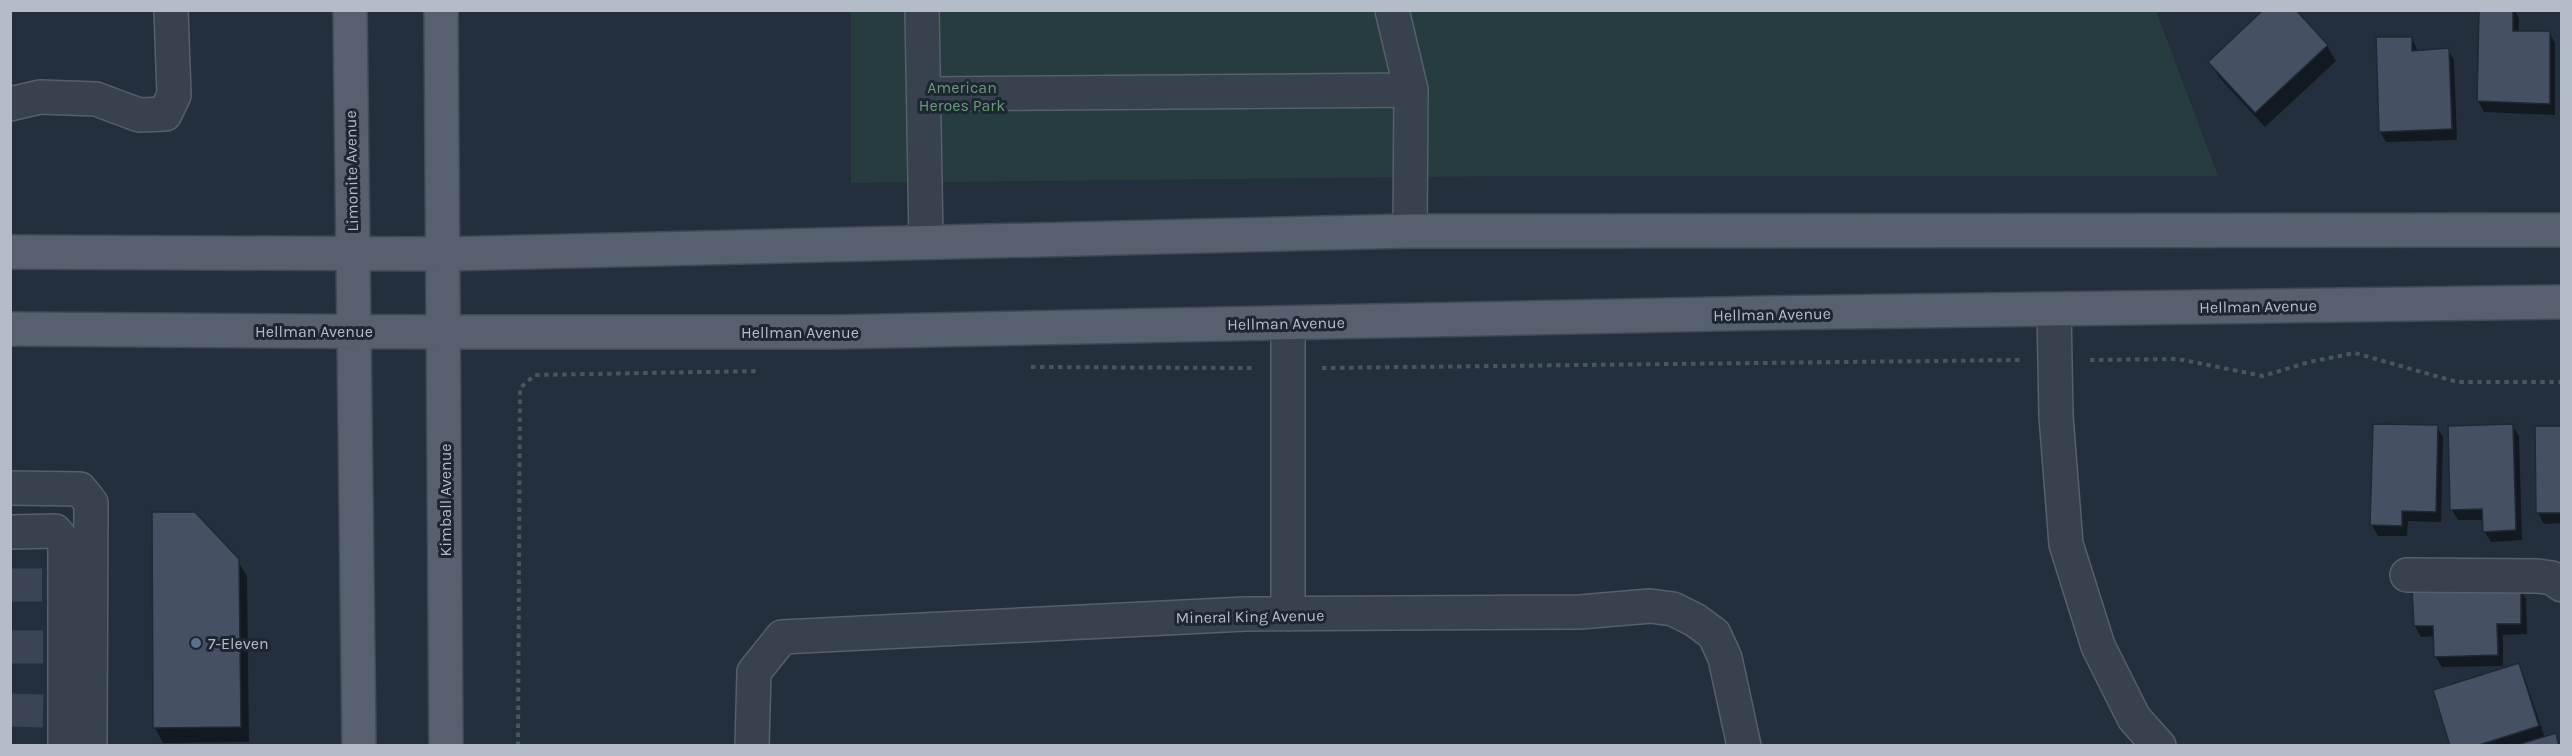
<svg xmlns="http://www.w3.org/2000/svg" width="2572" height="756" viewBox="0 0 2572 756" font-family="Karla,sans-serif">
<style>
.green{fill:#263c3f}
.shadow{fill:#0007}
.building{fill:#455162;stroke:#1f2835;stroke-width:1.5}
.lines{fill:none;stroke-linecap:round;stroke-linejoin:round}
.minor-tunnel{stroke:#3a4453;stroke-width:33;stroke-dasharray:33 16;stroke-linecap:butt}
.minor-casing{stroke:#565f6c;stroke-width:36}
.major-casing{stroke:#414a57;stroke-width:36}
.path{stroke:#44595c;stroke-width:4;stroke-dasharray:4.5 4.5;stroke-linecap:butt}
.minor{stroke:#38414e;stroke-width:33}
.major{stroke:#56606e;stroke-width:33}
.service-dot{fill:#5c6f8a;stroke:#1d2633;stroke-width:2}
.labels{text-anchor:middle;stroke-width:6;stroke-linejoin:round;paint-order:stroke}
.park-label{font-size:16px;fill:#6b9a76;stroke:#1d2633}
.street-label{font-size:16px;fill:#b4bcc9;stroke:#1d2633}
.poi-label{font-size:16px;fill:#b4bcc9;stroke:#1d2633;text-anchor:start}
</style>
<rect width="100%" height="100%" fill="#242f3e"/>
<path class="green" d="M851 10 2156 11 2218 176H1512L851 183Z"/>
<path class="shadow" d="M2480 10H2514L2519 18V32H2549L2555 43V115L2484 112 2478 101Z
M2412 38 2418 52 2448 49 2454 60 2457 140 2386 142 2380 132Z
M2327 46 2336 61 2265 127 2219 77 2210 62Z
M2512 425 2519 436 2522 540 2491 542 2484 531V520H2458L2452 510Z
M2437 427 2443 437 2441 522 2408 521 2407 536H2378L2372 525Z
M2562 427V523L2544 524 2538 513Z
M237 560 247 576 249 742 163 743 155 728Z
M2520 589 2526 599 2527 634 2503 635V666L2442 667 2435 656V636L2421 637 2415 626 2414 591Z
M2518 665 2524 676 2545 738 2555 735 2561 746H2452Z"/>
<path class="building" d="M2263 10H2296L2328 45 2255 113 2208 62Z
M2479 10H2513V31H2550V104L2477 101Z
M2376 37H2412V51L2449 48 2452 129 2379 132Z
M2373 424 2438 425 2436 512 2402 511V526L2370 525Z
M2513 424 2516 530 2483 532 2482 509 2450 510 2448 426Z
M2535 426H2562V513H2536Z
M152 512H195L239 559 241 727 153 728Z
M2521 587V624H2497L2498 655 2434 657 2433 626H2414L2412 590Z
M2519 663 2539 726 2476 746H2450L2433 690Z
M2556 733 2559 746H2514Z"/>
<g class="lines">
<path class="minor-tunnel" d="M10 585H42
M10 647H46
M10 710 43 711"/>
<g class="minor-casing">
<path id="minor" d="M922 10 926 241
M1392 10 1411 90 1410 231
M924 94 1411 90
M10 104 40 97 96 99 139 115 165 114 174 95 171 10
M2054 309 2056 416 2066 544 2098 646 2134 718 2159 746
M1288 323V614
M10 488 80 489 91 503 90 746
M10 532 55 531 65 543V746
M2407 575 2537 576 2552 578 2562 585
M752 746 754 672 782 637 1245 614 1580 612 1650 606 1673 609 1695 620 1714 634 1725 658 1744 746"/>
</g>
<g class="major-casing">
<path id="major" d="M350 10 359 746
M441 10 446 746
M10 252 444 254 1410 231 2562 230
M10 329 444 332H833L1767 313 2562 302"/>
</g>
<path class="path" d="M2090 360 2178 359 2263 376 2309 362 2355 353 2457 382H2562
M1031 367 1252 368
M1322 368 2020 360
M518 746 520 388 535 375 760 371"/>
<use href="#minor" class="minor"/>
<use href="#major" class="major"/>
</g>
<circle class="service-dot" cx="196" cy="643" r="6"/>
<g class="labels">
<g class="park-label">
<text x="962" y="93">American<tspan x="962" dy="18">Heroes Park</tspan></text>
</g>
<g class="street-label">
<text transform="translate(351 171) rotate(-91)" y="6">Limonite Avenue</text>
<text transform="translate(2258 306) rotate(-1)" y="6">Hellman Avenue</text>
<text transform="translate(1772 314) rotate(-1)" y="6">Hellman Avenue</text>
<text transform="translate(1286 323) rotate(-1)" y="6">Hellman Avenue</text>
<text x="314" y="337">Hellman Avenue</text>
<text x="800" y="338">Hellman Avenue</text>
<text transform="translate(445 500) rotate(-90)" y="6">Kimball Avenue</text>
<text transform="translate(1250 616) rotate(-1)" y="6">Mineral King Avenue</text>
</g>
<g class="poi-label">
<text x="208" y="649">7-Eleven</text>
</g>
</g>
<rect width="2572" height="756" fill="none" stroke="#b4bcc9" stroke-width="24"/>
</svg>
